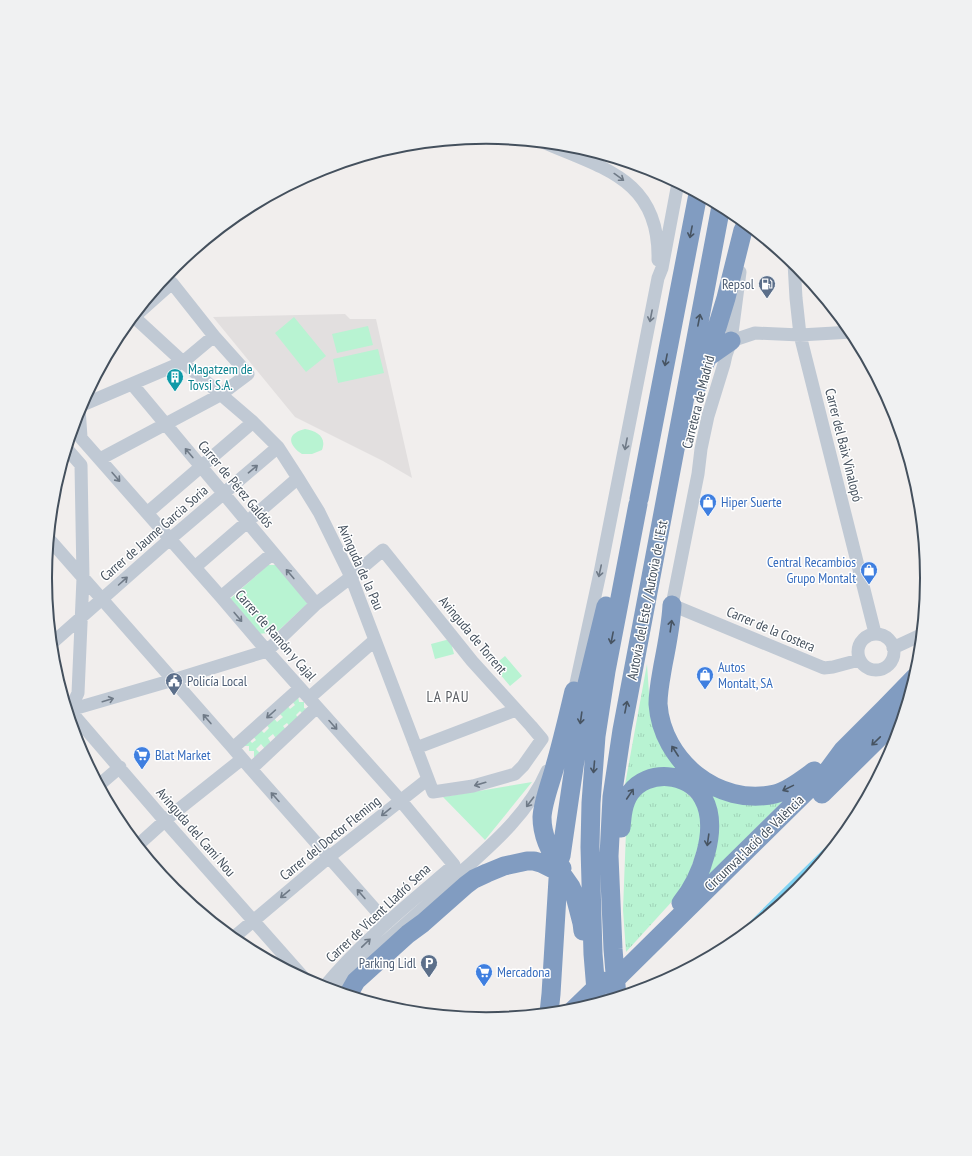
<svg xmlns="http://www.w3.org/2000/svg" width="972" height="1156" viewBox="0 0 972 1156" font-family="'PT Sans Narrow',sans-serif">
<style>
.education{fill:#e2dfdf}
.grass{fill:url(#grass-tufts)}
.park{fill:#b8f3d2}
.water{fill:#81d4f4}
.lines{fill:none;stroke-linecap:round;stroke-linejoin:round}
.minor{stroke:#c0c9d4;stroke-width:13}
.highway{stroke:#819cc1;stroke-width:19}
.oneway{stroke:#6f7a87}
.oneway2{stroke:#475462}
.labels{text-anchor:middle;stroke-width:3;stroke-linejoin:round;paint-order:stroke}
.service-label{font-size:14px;fill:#4e5e75;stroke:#fff;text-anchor:end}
.culture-label{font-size:14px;fill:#0d838f;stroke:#fff;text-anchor:start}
.street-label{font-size:14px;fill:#44505d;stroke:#fff}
.shop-label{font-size:14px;fill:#366cbe;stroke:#fff;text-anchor:start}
.neighbourhood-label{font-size:15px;letter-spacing:1px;fill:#5a5d63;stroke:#fff}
.rim{fill:none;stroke:#44505d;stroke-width:2}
</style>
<defs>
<pattern id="grass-tufts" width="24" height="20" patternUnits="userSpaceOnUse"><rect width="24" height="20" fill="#b8f3d2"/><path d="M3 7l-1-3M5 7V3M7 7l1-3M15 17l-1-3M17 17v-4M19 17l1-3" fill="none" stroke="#9fd2b7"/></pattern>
</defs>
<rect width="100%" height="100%" fill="#f1eeed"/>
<path class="education" d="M345 314 350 319H376L412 478 383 461 295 417 213 317Z"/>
<path class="grass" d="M647 664 650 708 699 783 779 798 782 802 707 877 698 783 624 790Z
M678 785 699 805 702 835 687 881 676 897 626 952 623 910 626 831 633 797 647 787Z"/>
<path class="park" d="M294 317 326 356 306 372 275 333Z
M368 326 373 345 337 353 332 334Z
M378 349 384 373 338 383 333 359Z
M305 429C317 431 327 437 322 450L312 454H302C299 452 296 450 294 447 286 437 296 431 305 429Z
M268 565H277L309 602 277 632 258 634 230 599Z
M450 639 454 654 435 659 431 644Z
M505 656 522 676 510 686 493 666Z
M298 696 299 702H304V708L308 709 305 716 300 711 296 715 300 720 291 728 287 723 283 726 287 731 277 740 273 734 268 738 271 743 265 749 261 744 256 749 261 754 257 757H254V751H249V746H244L248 738 252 743 256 740 252 735 259 728 264 733 269 728 265 723 273 717 277 722 283 717 278 712 287 705 290 709 295 705 291 700Z
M532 782 485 840 443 797Z"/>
<path class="water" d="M855 818 853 823 798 890 731 945 721 950Z"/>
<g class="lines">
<path class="minor" d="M545 143C606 169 660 181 658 260
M794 263 796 298 800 335 875 633
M740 272 731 341 726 355 724 364 708 416 701 449 698 474 672 605 824 668 833 667 859 660
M731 341 755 333 800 335 852 332
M132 384 316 604
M80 406 183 362 214 336
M79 408 81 437
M73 429 221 597 267 651 401 801 454 865C410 903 362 941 325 986
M67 449 81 465 83 578 78 693 70 710
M100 459 220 395 248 374 214 336 172 283 134 317
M147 513 253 422
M49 539 233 748
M195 567 298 478
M221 597 273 553
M858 652a18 18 0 1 1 36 0a18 18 0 1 1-36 0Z
M51 644 170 539 278 447
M893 648 921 635
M300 688 233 748 251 769 317 707
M570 697 575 688 600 573 658 278 662 268 678 183
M309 698 375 640
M66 706 165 821 304 978
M70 710 173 680 267 651 316 604 351 577 383 550 472 661 531 726 542 739 523 766 515 774 473 786 433 792 351 577 319 512 298 478 278 447 253 422 183 362 133 316
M416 748 516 710
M251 769 387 923
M99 785 120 767
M138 845 169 817 242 759
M233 938 329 857 428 779
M336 987 376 950 436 897 440 891C478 856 526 820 547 771"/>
<path class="highway" d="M708 357 731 341
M696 389 700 373 708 357 726 298 743 230
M639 499 698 194
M672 605C671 625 667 645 663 665 661 677 658 691 658 704 662 761 718 807 775 794 788 791 803 779 814 771
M822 794 903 714
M621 828C622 816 623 803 630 793 647 769 689 772 703 798 720 828 701 879 681 903
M561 856 585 692 606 606
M562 868C551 854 542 836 542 817 543 801 551 782 555 766 562 742 568 716 574 691
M610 985 829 769 843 750 885 708 915 677
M348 995 356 981 408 934 423 923 466 885 474 879 487 873 504 866 527 861H534L541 863 557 871 564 877 571 887 575 896 582 923 583 931
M617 997 613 949 609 856 612 797 622 730 721 206
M597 1003 593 954 590 847 591 803 596 736 606 671 638 504
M573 1010 603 981
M549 1013 551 994 558 879"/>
</g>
<defs><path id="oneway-shaft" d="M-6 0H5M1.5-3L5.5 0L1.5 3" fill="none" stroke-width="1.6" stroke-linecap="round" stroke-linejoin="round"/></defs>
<g class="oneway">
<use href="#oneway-shaft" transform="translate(619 177) rotate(36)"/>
<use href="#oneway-shaft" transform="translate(651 316) rotate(101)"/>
<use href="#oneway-shaft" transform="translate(626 444) rotate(101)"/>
<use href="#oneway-shaft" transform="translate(189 453) rotate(-130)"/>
<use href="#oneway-shaft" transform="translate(253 469) rotate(-40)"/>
<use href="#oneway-shaft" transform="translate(116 477) rotate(49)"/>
<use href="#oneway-shaft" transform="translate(600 571) rotate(102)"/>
<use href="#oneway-shaft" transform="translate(290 574) rotate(-130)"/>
<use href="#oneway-shaft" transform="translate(123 581) rotate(-42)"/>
<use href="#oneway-shaft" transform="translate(238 617) rotate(50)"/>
<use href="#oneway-shaft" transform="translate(108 700) rotate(-17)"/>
<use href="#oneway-shaft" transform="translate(271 714) rotate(138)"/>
<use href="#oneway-shaft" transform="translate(207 719) rotate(-131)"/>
<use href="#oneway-shaft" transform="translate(333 725) rotate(48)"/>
<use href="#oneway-shaft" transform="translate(480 784) rotate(164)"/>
<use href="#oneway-shaft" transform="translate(275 797) rotate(-132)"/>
<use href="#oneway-shaft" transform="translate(530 802) rotate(127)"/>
<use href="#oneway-shaft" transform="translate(386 812) rotate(141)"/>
<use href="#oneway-shaft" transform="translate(285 894) rotate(140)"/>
<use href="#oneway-shaft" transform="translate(361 894) rotate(-131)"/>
<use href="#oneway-shaft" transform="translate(366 943) rotate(-44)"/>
</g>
<g class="oneway2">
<use href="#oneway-shaft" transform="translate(691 232) rotate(101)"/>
<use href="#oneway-shaft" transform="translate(699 320) rotate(-79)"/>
<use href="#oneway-shaft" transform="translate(666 360) rotate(101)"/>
<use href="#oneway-shaft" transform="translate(671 626) rotate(-82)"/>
<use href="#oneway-shaft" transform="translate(612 638) rotate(101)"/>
<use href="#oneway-shaft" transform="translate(626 707) rotate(-79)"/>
<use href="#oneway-shaft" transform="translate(581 718) rotate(98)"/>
<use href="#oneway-shaft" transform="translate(876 741) rotate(136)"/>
<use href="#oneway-shaft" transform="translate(675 751) rotate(-123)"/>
<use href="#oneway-shaft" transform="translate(594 767) rotate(95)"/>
<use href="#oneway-shaft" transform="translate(788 788) rotate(154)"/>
<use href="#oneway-shaft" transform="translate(630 794) rotate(-56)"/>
<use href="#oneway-shaft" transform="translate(708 840) rotate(98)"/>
</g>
<defs>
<g id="fuel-pin" transform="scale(0.9)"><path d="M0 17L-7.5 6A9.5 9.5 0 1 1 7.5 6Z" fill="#5c6f8a" stroke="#fff"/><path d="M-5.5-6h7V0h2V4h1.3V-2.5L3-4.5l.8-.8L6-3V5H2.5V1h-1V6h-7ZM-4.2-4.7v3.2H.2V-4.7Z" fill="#fff"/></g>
<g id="building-pin" transform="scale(0.9)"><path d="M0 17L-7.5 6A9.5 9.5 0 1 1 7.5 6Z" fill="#0f9aa8" stroke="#fff"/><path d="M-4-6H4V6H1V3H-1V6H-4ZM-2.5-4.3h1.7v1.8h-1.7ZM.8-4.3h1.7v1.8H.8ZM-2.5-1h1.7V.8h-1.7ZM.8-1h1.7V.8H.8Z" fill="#fff"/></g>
<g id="shop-pin" transform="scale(0.9)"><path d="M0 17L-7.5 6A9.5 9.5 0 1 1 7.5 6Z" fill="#3f7fe0" stroke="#fff"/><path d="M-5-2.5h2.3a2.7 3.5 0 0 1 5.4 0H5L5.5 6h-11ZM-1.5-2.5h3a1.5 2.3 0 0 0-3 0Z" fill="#fff"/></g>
<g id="civic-pin" transform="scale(0.9)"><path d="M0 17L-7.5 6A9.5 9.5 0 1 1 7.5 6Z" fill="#5c6f8a" stroke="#fff"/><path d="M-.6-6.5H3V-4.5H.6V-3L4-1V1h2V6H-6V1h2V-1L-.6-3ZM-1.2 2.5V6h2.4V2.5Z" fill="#fff"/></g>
<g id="supermarket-pin" transform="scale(0.9)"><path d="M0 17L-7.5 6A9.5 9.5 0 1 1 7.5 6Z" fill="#3f7fe0" stroke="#fff"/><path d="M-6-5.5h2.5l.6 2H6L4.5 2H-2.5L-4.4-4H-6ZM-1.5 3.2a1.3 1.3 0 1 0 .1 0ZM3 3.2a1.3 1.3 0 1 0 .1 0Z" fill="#fff"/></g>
<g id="parking-pin" transform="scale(0.9)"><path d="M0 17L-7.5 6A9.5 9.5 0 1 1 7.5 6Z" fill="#5c6f8a" stroke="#fff"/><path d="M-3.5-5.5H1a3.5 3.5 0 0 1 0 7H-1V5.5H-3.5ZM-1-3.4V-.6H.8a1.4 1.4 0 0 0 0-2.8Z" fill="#fff"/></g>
</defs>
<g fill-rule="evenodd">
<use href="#fuel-pin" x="767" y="284"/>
<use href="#building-pin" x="175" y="377"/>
<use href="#shop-pin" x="708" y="502"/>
<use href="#shop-pin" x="869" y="570"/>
<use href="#shop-pin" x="705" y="675"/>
<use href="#civic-pin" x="174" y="681"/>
<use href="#supermarket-pin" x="142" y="755"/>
<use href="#parking-pin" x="429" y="963"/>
<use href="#supermarket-pin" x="484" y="972"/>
</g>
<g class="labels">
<g class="service-label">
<text x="754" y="289">Repsol</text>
<text x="187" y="686" text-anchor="start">Policía Local</text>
<text x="416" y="968">Parking Lidl</text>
</g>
<g class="culture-label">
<text x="188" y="374">Magatzem de<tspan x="188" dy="16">Tovsi S.A.</tspan></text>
</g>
<g class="street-label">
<text transform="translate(698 402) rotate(-76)" y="5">Carretera de Madrid</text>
<text transform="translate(844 445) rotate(76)" y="5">Carrer del Baix Vinalopó</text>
<text transform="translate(236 484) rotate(50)" y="5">Carrer de Pérez Galdós</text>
<text transform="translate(154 533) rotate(-41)" y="5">Carrer de Jaume Garcia Soria</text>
<text transform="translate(361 567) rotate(66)" y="5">Avinguda de la Pau</text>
<text transform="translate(647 600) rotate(-79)" y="5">Autovía del Este / Autovia de l'Est</text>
<text transform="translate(771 629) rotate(23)" y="5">Carrer de la Costera</text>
<text transform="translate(276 635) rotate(49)" y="5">Carrer de Ramón y Cajal</text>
<text transform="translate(473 635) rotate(50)" y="5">Avinguda de Torrent</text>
<text transform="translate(196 832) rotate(49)" y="5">Avinguda del Camí Nou</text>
<text transform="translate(330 838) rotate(-39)" y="5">Carrer del Doctor Fleming</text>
<text transform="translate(754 843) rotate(-44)" y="5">Circumval·lació de València</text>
<text transform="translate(378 913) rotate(-43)" y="5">Carrer de Vicent Lladró Sena</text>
</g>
<g class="shop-label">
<text x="721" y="507">Hiper Suerte</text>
<text x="856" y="567" text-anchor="end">Central Recambios<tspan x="856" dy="16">Grupo Montalt</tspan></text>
<text x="718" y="672">Autos<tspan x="718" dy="16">Montalt, SA</tspan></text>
<text x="155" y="760">Blat Market</text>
<text x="497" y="977">Mercadona</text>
</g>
<g class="neighbourhood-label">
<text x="448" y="702">LA PAU</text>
</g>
</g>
<path d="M0 0H972V1156H0ZM52 578a434 434 0 1 1 868 0a434 434 0 1 1-868 0Z" fill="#f0f1f2" fill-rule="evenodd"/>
<path class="rim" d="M52 578a434 434 0 1 1 868 0a434 434 0 1 1-868 0Z"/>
</svg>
